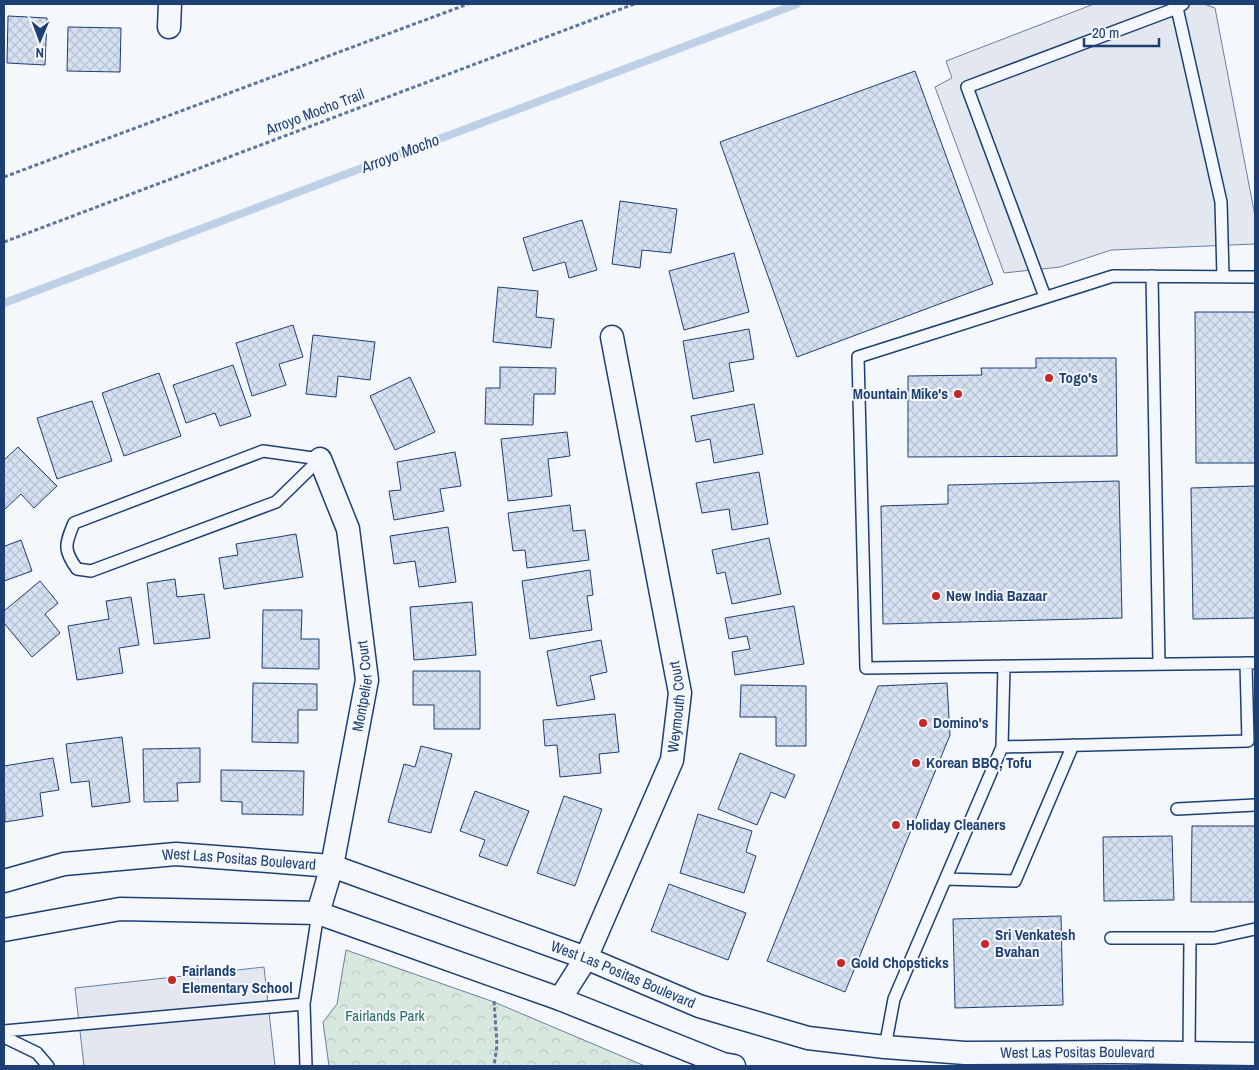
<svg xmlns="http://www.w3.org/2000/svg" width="1259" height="1070" viewBox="0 0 1259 1070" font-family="'Archivo Narrow',sans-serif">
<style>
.park{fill:url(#park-crowns);stroke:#687fa3}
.parking{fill:#e3e8f0;stroke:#687fa3}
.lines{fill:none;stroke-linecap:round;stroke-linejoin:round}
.stream{stroke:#bed0e5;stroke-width:8}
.building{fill:url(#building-cross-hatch);stroke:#1d3f73}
.service-casing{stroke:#1d3f73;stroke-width:14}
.minor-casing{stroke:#1d3f73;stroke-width:25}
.path{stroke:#5e769c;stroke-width:3;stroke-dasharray:4 2.5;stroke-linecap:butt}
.service{stroke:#f4f7fb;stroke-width:11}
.minor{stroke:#f4f7fb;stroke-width:22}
.poi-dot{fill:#c62828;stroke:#f4f7fb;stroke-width:2}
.labels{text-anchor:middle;stroke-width:4;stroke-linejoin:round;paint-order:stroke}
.street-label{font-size:15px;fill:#1d3f73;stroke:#f4f7fb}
.poi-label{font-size:15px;font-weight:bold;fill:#1d3f73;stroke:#f4f7fb;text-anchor:start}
.park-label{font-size:15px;fill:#2c6c60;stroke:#f4f7fb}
.water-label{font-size:16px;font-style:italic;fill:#1d3f73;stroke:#f4f7fb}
</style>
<defs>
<pattern id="park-crowns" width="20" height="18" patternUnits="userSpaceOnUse" patternTransform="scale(1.25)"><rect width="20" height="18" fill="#d7e8df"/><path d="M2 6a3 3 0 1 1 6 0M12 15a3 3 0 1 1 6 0" fill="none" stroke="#b8c8c3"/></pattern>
<pattern id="building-cross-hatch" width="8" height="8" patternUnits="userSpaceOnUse" patternTransform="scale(1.25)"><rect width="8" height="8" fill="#d5e0f0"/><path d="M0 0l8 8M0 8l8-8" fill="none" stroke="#b6c1d1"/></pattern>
</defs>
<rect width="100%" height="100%" fill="#f4f7fb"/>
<path class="park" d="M346 950 494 1002 645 1066H329L323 1022 337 1004Z"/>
<path class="parking" d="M1094 4H1204L1215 8 1255 216V244L1111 250 1060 267 1004 273 935 87 952 78 946 61Z
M264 967 275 1066H84L75 988Z"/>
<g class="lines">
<path class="stream" d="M4 303 797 4"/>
</g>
<path class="building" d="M8 16 47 18 45 65 7 63Z
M68 27 121 28 120 72 67 71Z
M915 71 993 284 797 357 720 142Z
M620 201 677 209 671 253 642 250 640 268 612 264Z
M582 220 597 270 569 278 565 262 533 271 523 238Z
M734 253 749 312 684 330 669 271Z
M498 287 538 291 536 317 554 319 551 348 493 342Z
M1195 312H1255V463H1196Z
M293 325 303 357 279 364 286 385 252 396 236 343Z
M749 329 754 359 729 363 734 391 693 399 683 341Z
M313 335 375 342 370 380 338 376 336 397 306 394Z
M1036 358H1116L1117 456 908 457V376L982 375 981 368H1036Z
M233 365 251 416 220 426 215 413 186 423 173 385Z
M500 367 556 368 555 394H534L533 425 485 424 486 388H500Z
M159 373 181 436 124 456 102 393Z
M410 377 435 432 395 450 370 396Z
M92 401 112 461 57 479 37 418Z
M754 404 763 454 714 463 710 439 696 442 691 416Z
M567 432 570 456 548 459 552 496 508 501 501 439Z
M18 447 57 486 34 508 21 494 4 510V460Z
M455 452 461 486 440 489 444 511 394 520 389 491 401 490 397 462Z
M759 472 768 524 732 530 729 509 702 513 696 483Z
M1119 481 1122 618 883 624 881 506 948 504V485Z
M1255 486V618L1193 619 1191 488Z
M570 505 573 531 585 530 589 560 527 568 525 550 513 551 508 513Z
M448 527 456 582 419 587 415 561 394 564 390 536Z
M296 534 303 577 224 589 219 558 238 555 236 544Z
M769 538 781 594 732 604 725 572 717 574 712 550Z
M21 540 32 571 4 581V544L5 546Z
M590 570 593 595 587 596 592 630 530 639 522 581Z
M175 579 177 597 204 594 210 638 154 644 147 583Z
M40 581 58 603 45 614 60 633 32 657 4 623V611Z
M131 597 139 645 119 648 123 673 77 680 68 626 109 619 106 601Z
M472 602 476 655 414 660 410 607Z
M794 606 804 664 735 675 732 652 750 649 747 636 729 639 725 618Z
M263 610H302L301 639H319V669L262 668Z
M601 640 607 672 590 676 595 699 557 706 547 651Z
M413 671H480V729H434V705H413Z
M253 683 317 684V710H298V743L252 742Z
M947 683 950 735 845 992 767 961 878 686Z
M741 685 806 686V746H776V717H740Z
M615 714 619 752 599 754 601 773 560 777 557 745 545 746 543 720Z
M122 737 130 802 92 807 89 781 71 783 66 744Z
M421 746 452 754 431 833 388 822 404 764 415 767Z
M200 748V782L177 783 178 801 144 802 143 749Z
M740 753 795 775 785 798 771 792 757 825 718 809Z
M53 758 59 790 40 793 43 816 5 822 4 766Z
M221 770 304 771 303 815 242 814V802L221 801Z
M475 791 529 811 507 866 479 856 485 840 460 831Z
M564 796 602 809 575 886 537 873Z
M698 814 752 831 746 852 756 856 744 893 680 873Z
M1192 826H1255V902H1191Z
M1172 836 1174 900 1104 901 1103 837Z
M669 884 746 913 728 960 651 931Z
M1061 916 1063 1005 955 1008 953 919Z"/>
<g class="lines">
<g class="service-casing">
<path id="service" d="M1177 8 1221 202 1223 276
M1152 276 1159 664
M1255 277 1113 276 858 357 866 668 1255 663
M1045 297 967 87 1177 8 1183 4
M263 451 320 459 276 502 91 571 77 569C63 550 65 544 74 523Z
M1002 747 1248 741 1246 663
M1177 809 1255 805
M946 879 1015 881 1073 745
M1111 938H1214L1255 929
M4 1031 304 1004
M4 1037 37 1053 48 1066
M885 1047 894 999 1002 747 1004 666
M1189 1053 1190 938
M306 1066 304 1004 318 913"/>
</g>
<g class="minor-casing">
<g id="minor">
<path d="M169 27 170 4"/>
<path id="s1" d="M4 881 64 864 176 854 332 866 586 958 699 1006 808 1038 885 1047 965 1053 1114 1052 1255 1054"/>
<path id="s2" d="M318 913 332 866 367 680 348 529 320 459"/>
<path d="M4 930 120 909 318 913 560 999 723 1064 734 1066"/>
<path id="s3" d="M560 999 586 958 672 760 680 693 612 337"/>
</g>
</g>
<path class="path" d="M4 177 468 4
M4 242 634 4
M494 1001 497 1045 494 1066"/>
<use href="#service" class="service"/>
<use href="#minor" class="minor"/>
</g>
<g class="poi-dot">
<circle cx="1049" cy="378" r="5"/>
<circle cx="958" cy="394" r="5"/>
<circle cx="936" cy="596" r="5"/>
<circle cx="923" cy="723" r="5"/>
<circle cx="916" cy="763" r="5"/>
<circle cx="896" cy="825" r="5"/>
<circle cx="985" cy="944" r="5"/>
<circle cx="841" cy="963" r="5"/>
<circle cx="172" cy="980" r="5"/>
</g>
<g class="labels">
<g class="street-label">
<text transform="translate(315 112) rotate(-21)" y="5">Arroyo Mocho Trail</text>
<text dy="5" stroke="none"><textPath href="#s2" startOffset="232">Montpelier Court</textPath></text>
<text dy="5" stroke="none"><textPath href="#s3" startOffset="318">Weymouth Court</textPath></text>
<text dy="5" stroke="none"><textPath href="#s1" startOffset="238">West Las Positas Boulevard</textPath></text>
<text dy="5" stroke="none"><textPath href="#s1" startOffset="642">West Las Positas Boulevard</textPath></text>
<text dy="5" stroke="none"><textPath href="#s1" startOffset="1108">West Las Positas Boulevard</textPath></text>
</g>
<g class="poi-label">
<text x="1059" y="383">Togo's</text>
<text x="948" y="399" text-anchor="end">Mountain Mike's</text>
<text x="946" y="601">New India Bazaar</text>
<text x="933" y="728">Domino's</text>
<text x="926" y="768">Korean BBQ, Tofu</text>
<text x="906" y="830">Holiday Cleaners</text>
<text x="995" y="940">Sri Venkatesh<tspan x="995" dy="17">Bvahan</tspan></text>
<text x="851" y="968">Gold Chopsticks</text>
<text x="182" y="976">Fairlands<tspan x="182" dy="17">Elementary School</tspan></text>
</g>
<g class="park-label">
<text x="385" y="1021">Fairlands Park</text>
</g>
<g class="water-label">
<text transform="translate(400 153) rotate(-21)" y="6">Arroyo Mocho</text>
</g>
</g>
<rect width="1259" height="1070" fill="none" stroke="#1d3f73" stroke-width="10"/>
<g transform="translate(40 40) rotate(181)" stroke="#f4f7fb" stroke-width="4" paint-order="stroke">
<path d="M0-4L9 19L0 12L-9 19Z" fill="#1d3f73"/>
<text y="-8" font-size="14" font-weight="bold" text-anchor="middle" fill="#1d3f73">N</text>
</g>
<path d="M1084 38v8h75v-8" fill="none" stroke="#1d3f73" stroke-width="2.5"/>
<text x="1092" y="38" font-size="15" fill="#1d3f73" stroke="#f4f7fb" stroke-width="4" paint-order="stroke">20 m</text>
</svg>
